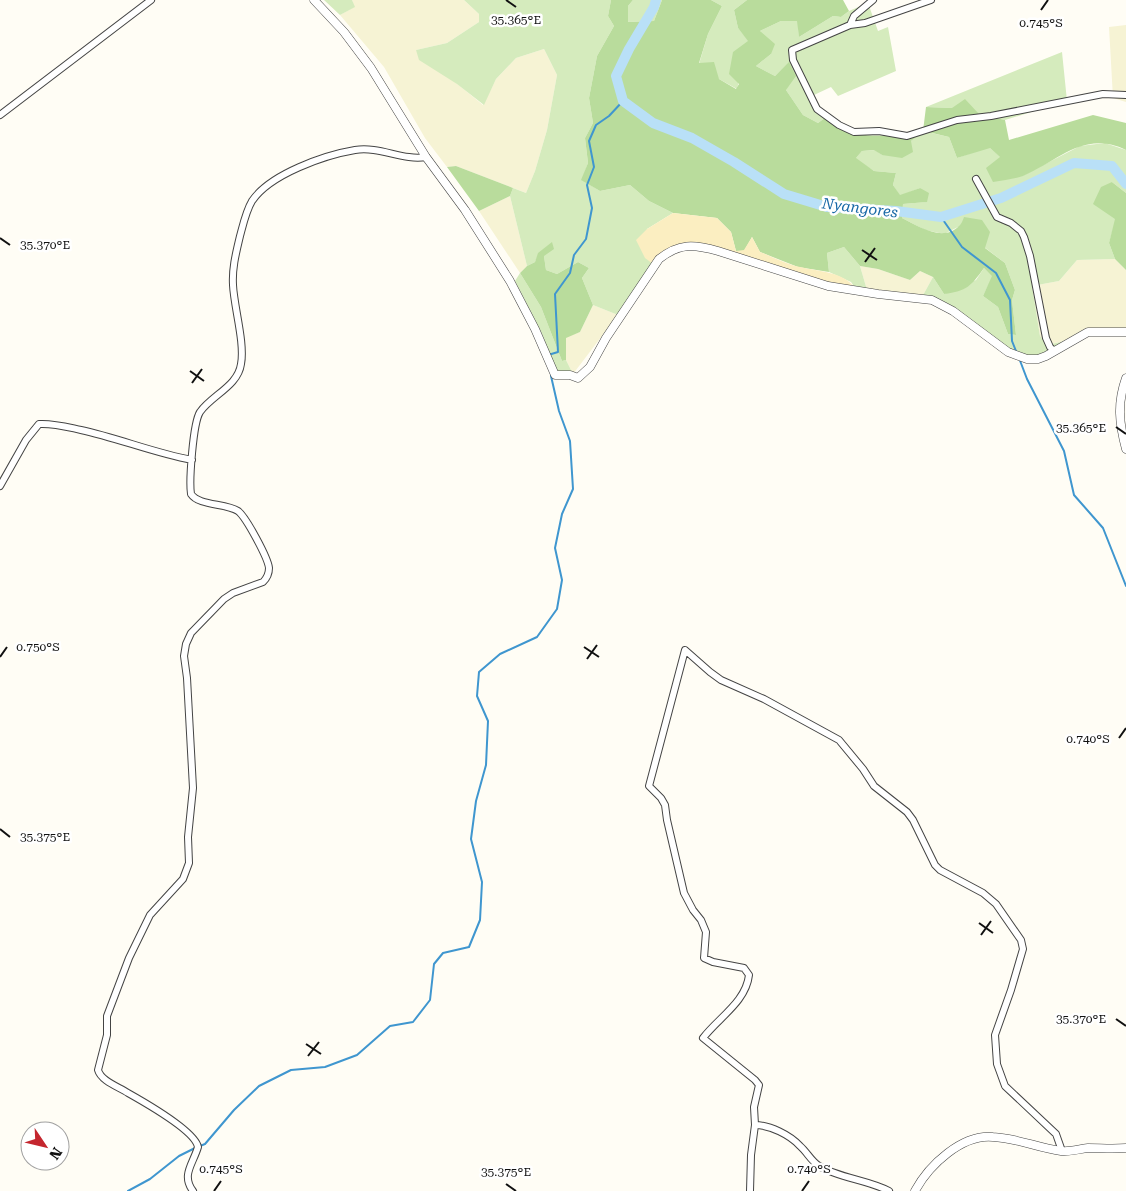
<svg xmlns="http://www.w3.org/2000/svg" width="1126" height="1191" viewBox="0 0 1126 1191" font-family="'Roboto Serif',serif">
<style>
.farmland{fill:#f6f3d4}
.green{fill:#d5ebbd}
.forest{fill:#b9dc9c}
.sand{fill:#fbeec1}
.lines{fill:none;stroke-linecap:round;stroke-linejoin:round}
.stream{stroke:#3f96cf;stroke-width:2}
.river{stroke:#b9e0f7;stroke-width:10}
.minor-casing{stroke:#444;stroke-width:8}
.tertiary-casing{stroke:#444;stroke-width:9}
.minor{stroke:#fff;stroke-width:6}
.tertiary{stroke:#fff;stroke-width:8}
.ticks{fill:none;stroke:#111;stroke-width:2}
.labels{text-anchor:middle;stroke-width:5;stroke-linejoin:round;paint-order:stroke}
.water-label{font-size:15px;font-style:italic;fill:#1768a6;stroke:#fff}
.ticks-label{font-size:12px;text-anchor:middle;fill:#111;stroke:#fff;stroke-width:5;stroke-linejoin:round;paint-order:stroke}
</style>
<rect width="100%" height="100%" fill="#fffdf5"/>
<path class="farmland" d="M352 0H464L479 14V22L447 43 416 50 483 105 496 79 516 58 544 49 557 75 547 130 535 171 526 193 456 166 447 167 425 138 384 67 340 15 354 7Z
M1126 25V102L1113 98 1109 27Z
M510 196 527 266 520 273 479 211Z
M1115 259 1126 270V330L1089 328 1065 341 1046 345 1040 336 1032 286 1059 281 1077 260Z
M860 266 878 269 910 280 920 271 933 277 922 297 867 290Z
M593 305 618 315 573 374 566 360V337L580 332Z"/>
<path class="green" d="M324 0H352L355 7 340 15Z
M464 0H611L608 16 614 26 597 56 589 98 593 123 585 138 588 163 582 180 600 191 630 185 649 201 673 213 647 229 653 264 618 315 593 305 582 278 589 268 578 262 557 274 546 270 544 256 539 253 535 262 527 266 510 196 513 188 526 193 535 171 547 130 557 75 544 49 516 58 496 79 484 105 457 84 419 60 416 50 447 43 479 22V14Z
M633 0H662L654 21 627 22 628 6Z
M711 0H747L734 10 738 28 749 41 737 89 719 79 699 64 708 34 722 6Z
M868 3 878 31 888 27 896 71 838 96 831 87 814 95 826 117 818 123 803 115 786 90 789 63 775 76 756 66 771 54 760 31 781 21H798L799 37 833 16 841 17 849 11Z
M1062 52 1067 101 1005 120 952 108 926 107Z
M923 131 949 137 957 158 989 147 1022 176 1080 146 1105 143 1126 150V193L1112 182 1116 219 1109 243 1115 259 1077 260 1059 281 1032 286 1040 336 1047 345 1065 341 1039 357 1013 353 978 327 922 297 933 277 944 294 976 280 984 268 993 276 983 296 998 307 1008 334 1016 335 1012 300 1015 290 1005 263 958 227 944 234 925 230 902 218 903 204 926 202 920 188 900 196 893 185 896 173 874 171 855 159 862 151 875 150 882 155 911 141Z
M844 247 860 266 867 290 856 289 851 282 829 272 827 253Z
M520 273 541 307 562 361 566 360 573 374 559 373 554 366 542 334 515 281Z"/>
<path class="forest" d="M611 0H633L628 6V22L654 21 662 0H711L722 6 708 34 699 63 714 62 719 79 736 89 739 84 729 74 733 52 748 41 738 28 734 10 747 0H843L849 11 841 17 833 16 799 37 797 21H781L760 31 775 44 771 54 756 66 775 76 789 62 796 76 786 90 803 115 818 123 826 117C831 121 836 126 842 128 866 141 897 134 923 131L926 107 952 108 965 99 979 114 1005 120 1009 140 1093 115 1126 123V150C1084 130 1060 160 1023 176 1014 179 1003 180 993 182L986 168 1000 157 990 148 957 158 949 137 924 131 911 141 913 152 902 158 882 155 874 150 862 151 856 158 874 171 896 173 893 185 900 195 920 188 929 193 927 202 903 204 902 218C918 226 942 242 958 227 961 225 963 220 964 217L982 220 990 232 985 248 1005 263 1015 290 1012 300 1016 335 1008 334 998 307 983 296 992 276 984 268C971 286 967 291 944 294L933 277 920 271 910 280 878 269 860 266 844 247 827 253 829 272 798 267 760 252 752 237 744 251H736L731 232 717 218 673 213 649 201 630 185 600 191 581 180 588 163 585 138 593 123 589 98 597 56 614 26 608 16Z
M456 166 513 188 510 196 479 211 447 167Z
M1112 182 1126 193V270L1115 259 1109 243 1115 219 1093 204 1101 187Z
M552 242 554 249 544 256 546 270 557 274 578 262 589 268 582 278 593 305 580 332 566 338V360L562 361 541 307 520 273 527 266 535 262 538 253Z"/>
<path class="sand" d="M673 213 717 218 731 232 736 251 744 250 752 237 760 252C773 257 786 264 800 267 820 272 843 271 856 289L835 286 688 244 653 264 645 258 636 240 647 229Z"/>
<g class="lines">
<path class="stream" d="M941 217 962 247 996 273 1010 300 1012 341 1016 351
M548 355 558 352 555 294 570 273 574 255 586 239 592 208 587 185 594 167 589 141 596 125 609 116 623 101
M1019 358 1027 379 1064 451 1074 495 1103 528 1126 586
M200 1146 205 1144 234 1110 259 1086 291 1070 325 1067 357 1055 390 1026 413 1022 430 1000 434 964 443 953 469 947 480 920 482 882 471 839 476 801 486 765 488 721 477 696 479 672 500 654 537 637 557 609 562 580 555 548 562 514 573 489 570 441 559 411 551 376
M128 1191 150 1179 179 1156 195 1148"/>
<path class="river" d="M656 0 654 7 629 49 616 76 623 101 653 123 692 138 734 162 784 194 827 207 896 211 941 217 1001 198 1074 163 1112 166 1126 184"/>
<g class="minor-casing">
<path id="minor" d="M931 0 865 23 850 25 792 50 793 60 817 109 839 125 854 132 879 131 907 136 957 120 991 116 1103 94 1126 95
M850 25 854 16 873 0
M0 115 151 0
M976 179 997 217 1011 223 1021 231 1024 237 1030 256 1046 338 1050 347 1054 351
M0 486 26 440 39 424C53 423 67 427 81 430 118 438 154 453 192 460
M755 1125C770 1125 790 1135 800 1146 807 1152 811 1161 819 1166 839 1178 868 1180 889 1191
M193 1191C181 1175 193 1164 198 1147 195 1131 144 1102 128 1093 119 1087 101 1081 98 1070L107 1035V1016L129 958 150 915 183 879 189 863 188 837 193 788 187 678 184 656 186 644 191 633 224 599 233 593 263 582C267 578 269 574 269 568 268 558 246 517 238 511 225 503 199 506 191 494 189 481 193 423 200 412 212 395 238 386 241 364 245 343 234 307 233 285 232 268 236 253 240 236 243 225 246 211 252 201 270 174 325 155 355 150 380 146 403 161 426 157
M750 1191 751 1155 755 1125 754 1107 759 1085 755 1080 703 1038C718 1018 746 1002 749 975L744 968 713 962 704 958 706 932 701 920 693 910 684 893 667 820 665 805 661 798 649 786 685 650 710 672 721 680 764 699 839 740 863 769 874 786 907 812 913 820 935 865 940 870 983 893 996 904 1021 940 1023 949 1011 990 995 1035 997 1064 1005 1086 1056 1134 1062 1151"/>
</g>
<g class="tertiary-casing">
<path id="tertiary" d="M314 0 344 32 371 68 426 157 465 210 510 281 535 329 555 375H570L578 378 590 367 606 338 659 259C679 243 694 244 718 251L828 286 878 294 932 300 953 311 1008 352 1027 359H1038L1046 356 1088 332H1126
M1126 378C1117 403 1119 423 1126 449
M915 1191C929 1165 962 1134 993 1137 1017 1138 1038 1148 1061 1151 1070 1152 1079 1149 1088 1148 1100 1148 1113 1149 1126 1148"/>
</g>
<use href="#minor" class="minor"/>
<use href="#tertiary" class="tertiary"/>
</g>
<path class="ticks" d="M506 0 516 7M1041 10 1048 0M0 238 10 245M862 250 877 260M865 262 875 248M190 371 204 381M192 383 202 369M1116 427 1126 434M584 647 599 657M0 657 7 647M587 659 597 645M1119 738 1126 728M0 829 10 837M979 923 993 933M981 935 991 921M1116 1019 1126 1026M306 1044 321 1054M308 1056 319 1042M506 1184 516 1191M214 1191 221 1181M802 1191 809 1181"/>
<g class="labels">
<g class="water-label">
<text transform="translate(860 208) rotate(7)" y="5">Nyangores</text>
</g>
</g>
<g class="ticks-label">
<text x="516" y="24">35.365°E</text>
<text x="1041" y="27">0.745°S</text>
<text x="45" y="249">35.370°E</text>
<text x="1081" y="432">35.365°E</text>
<text x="38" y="651">0.750°S</text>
<text x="1088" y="743">0.740°S</text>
<text x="45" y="841">35.375°E</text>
<text x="1081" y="1023">35.370°E</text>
<text x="221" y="1173">0.745°S</text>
<text x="809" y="1173">0.740°S</text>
<text x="506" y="1176">35.375°E</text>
</g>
<g transform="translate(45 1146) rotate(125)"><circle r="24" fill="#ffffff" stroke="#a0a0a0"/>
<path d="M0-4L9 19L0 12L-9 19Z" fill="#c4262e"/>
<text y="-8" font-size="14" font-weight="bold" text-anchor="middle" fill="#111111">N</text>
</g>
</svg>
